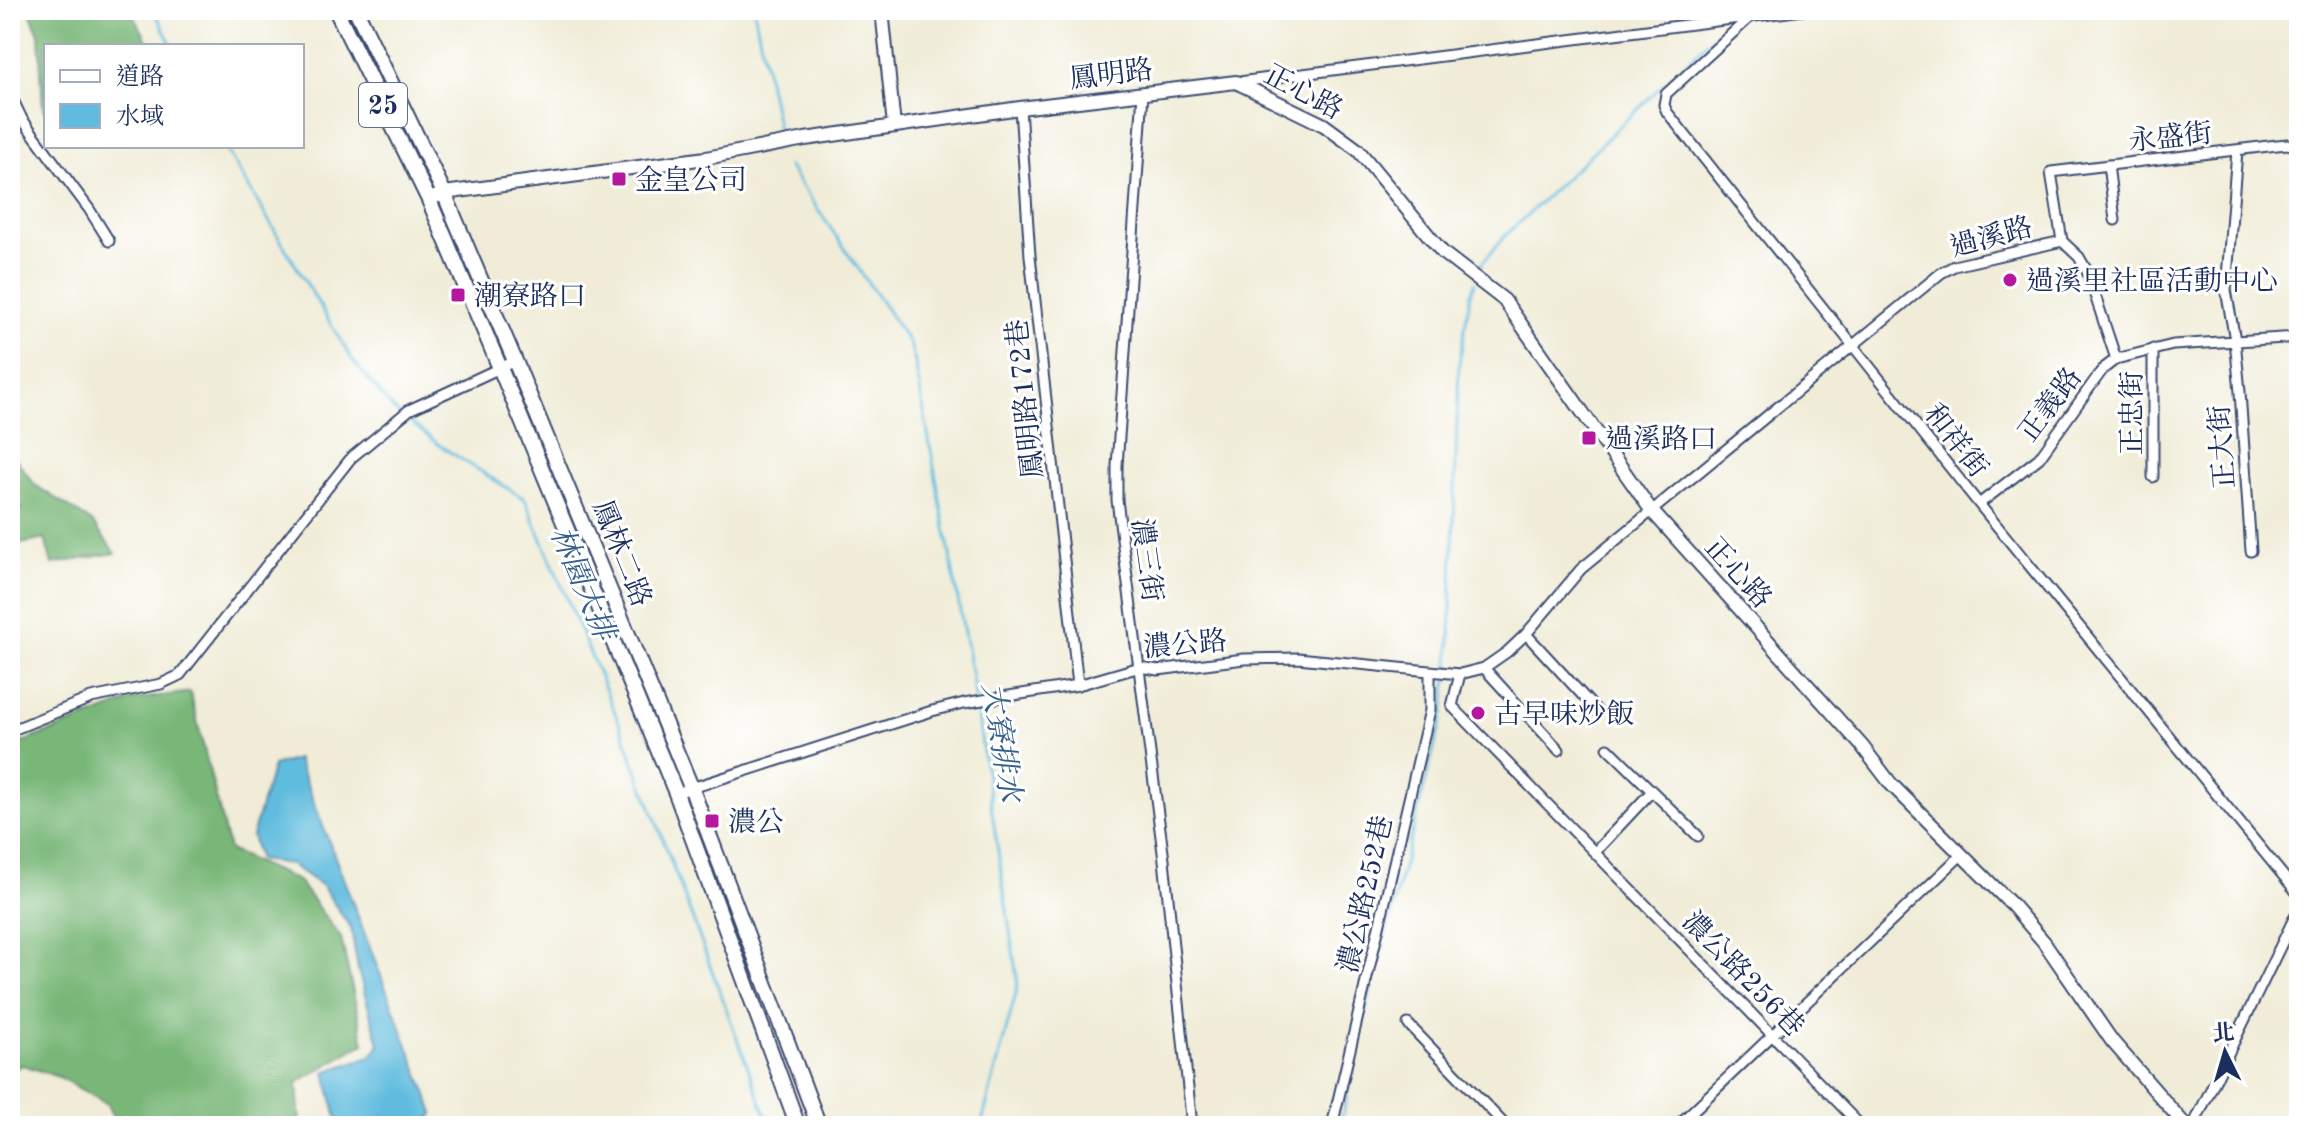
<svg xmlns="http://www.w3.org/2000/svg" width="2309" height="1136" viewBox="0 0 2309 1136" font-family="'Old Standard TT','Noto Serif TC',serif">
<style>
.forest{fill:#79b778;stroke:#4a736b;stroke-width:2}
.water{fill:#60bcde;stroke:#3e769e;stroke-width:2}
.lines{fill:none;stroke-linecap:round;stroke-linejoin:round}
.stream{stroke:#60bcde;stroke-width:3}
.street-casing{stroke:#3b4b70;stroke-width:13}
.secondary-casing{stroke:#3b4b70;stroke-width:16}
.primary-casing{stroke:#3b4b70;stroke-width:18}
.street{stroke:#fff;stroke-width:9}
.secondary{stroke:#fff;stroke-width:12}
.primary{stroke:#fff;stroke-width:14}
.poi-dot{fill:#b5179e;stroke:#fff;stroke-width:3}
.labels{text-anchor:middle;stroke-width:6;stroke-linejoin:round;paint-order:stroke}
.shield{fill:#fff;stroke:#5f6d8e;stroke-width:2}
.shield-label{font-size:26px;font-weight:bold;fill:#1b2f5e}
.street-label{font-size:28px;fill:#1b2f5e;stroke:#fff}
.poi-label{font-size:28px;fill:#1b2f5e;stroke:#fff;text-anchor:start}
.water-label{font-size:30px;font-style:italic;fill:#33608b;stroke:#fff}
</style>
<rect width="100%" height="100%" fill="#fff"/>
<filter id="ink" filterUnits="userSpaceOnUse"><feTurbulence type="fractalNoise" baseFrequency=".0125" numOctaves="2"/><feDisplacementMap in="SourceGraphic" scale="16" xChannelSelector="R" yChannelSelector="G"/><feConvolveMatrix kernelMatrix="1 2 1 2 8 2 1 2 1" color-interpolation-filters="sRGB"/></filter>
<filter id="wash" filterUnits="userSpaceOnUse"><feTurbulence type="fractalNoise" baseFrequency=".006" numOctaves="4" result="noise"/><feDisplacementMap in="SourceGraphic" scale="32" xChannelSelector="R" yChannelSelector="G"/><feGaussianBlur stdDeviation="1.8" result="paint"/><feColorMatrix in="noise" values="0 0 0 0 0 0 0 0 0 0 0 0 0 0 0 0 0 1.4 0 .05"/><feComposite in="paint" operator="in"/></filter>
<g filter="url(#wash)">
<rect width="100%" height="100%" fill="#f0ecd7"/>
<path class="forest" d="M29 10H131L150 46H46V113L43 108 39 34Z
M10 454 13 455 35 485 92 522 115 553 52 564 45 539 10 546V518L22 509 10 499Z
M190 692 229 850 298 881 341 938 364 1043 297 1083 300 1126H117L107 1104 59 1077 23 1065 10 1070V747L133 700Z"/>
<path class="water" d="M297 759 434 1113 424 1126H339L325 1072 371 1056 379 1044 358 970 351 928 322 886 290 864 259 860 252 836 273 766Z"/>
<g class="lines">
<path class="stream" d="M154 10 172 46
M754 10 779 135
M224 146 353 361 393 409 442 447 525 499 619 722 770 1126
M788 166 910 344 915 362 971 671 1018 985 981 1126
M1477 276 1483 262 1504 237 1718 32
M1449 670 1459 364 1470 296 1475 283
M1340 1126 1366 1010 1443 714 1448 677"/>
</g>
</g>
<g filter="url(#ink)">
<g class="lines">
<g class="street-casing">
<path id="street" d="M1749 18 1666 94 1664 105 1667 112 1979 504 2299 895
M10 19 11 10
M10 53 11 96 22 119 89 209 109 241
M1239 82 1803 10
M1143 93 1117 466V500L1164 860 1192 1126
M1020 108 1030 256 1078 685
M2237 151 2226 290 2235 340 2240 392 2251 551
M2108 165 2115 220
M2062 241 2051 172 2277 145 2288 144 2299 148
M2153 477V349
M1979 504 2039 458 2103 369 2116 359
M1526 634 1597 711
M1484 668 1559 750
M1460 674 1452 706 1861 1126
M10 731 91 698 161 684 180 675 351 458 409 410 515 361
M1608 748 1698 836
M676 793 932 711 964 703 1078 685 1140 667 1158 670 1244 659 1298 658 1460 674 1484 668 1507 652 1526 634 1581 569 1941 273 1954 266 2062 241 2079 257 2087 271 2116 359 2173 345 2299 337
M1595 852 1652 791
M1408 1024 1506 1126
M1332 1126 1430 710V671
M1677 1126 1960 856
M2193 1126 2299 908"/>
</g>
<g class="secondary-casing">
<path id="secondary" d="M882 10 894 126
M429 200 444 193 706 158 805 139 1020 108 1236 82 1324 125 1358 150 1443 253 1504 300 1651 510 1862 746 1891 784 2013 906 2044 942 2112 1041 2186 1126"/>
</g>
<g class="primary-casing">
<path id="primary" d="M336 10 429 200 500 368 676 793 798 1126
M356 10 444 193 515 361 691 787 819 1126"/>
</g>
<use href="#street" class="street"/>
<use href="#secondary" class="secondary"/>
<use href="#primary" class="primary"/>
</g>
</g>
<g class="poi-dot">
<rect x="611" y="171" width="16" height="16" rx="4"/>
<circle cx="2010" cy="280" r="8"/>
<rect x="450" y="287" width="16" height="16" rx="4"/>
<rect x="1581" y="430" width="16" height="16" rx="4"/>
<circle cx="1478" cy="713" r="8"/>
<rect x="704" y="813" width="16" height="16" rx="4"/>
</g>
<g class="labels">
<rect class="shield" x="359" y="83" width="48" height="44" rx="6"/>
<g class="shield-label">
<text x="383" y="114">25</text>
</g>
<g class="street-label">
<text transform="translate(1111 73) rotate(-7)" y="10">鳳明路</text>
<text transform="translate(1304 91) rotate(28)" y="10">正心路</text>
<text transform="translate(2170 136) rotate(-6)" y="10">永盛街</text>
<text transform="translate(1991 236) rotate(-15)" y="10">過溪路</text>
<text transform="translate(1024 399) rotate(-96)" y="10">鳳明路172巷</text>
<text transform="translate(2049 404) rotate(-53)" y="10">正義路</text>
<text transform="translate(2131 413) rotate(-90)" y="10">正忠街</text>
<text transform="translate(1957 440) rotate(52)" y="10">和祥街</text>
<text transform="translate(2221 447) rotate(-94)" y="10">正大街</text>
<text transform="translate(623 553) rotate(68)" y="10">鳳林二路</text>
<text transform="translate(1148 560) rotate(82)" y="10">濃三街</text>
<text transform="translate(1739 572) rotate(48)" y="10">正心路</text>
<text transform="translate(1185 643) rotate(-5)" y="10">濃公路</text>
<text transform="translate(1364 894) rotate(-77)" y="10">濃公路252巷</text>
<text transform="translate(1744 973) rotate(46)" y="10">濃公路256巷</text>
</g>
<g class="poi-label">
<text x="635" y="189">金皇公司</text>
<text x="2026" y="290">過溪里社區活動中心</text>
<text x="474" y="305">潮寮路口</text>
<text x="1605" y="448">過溪路口</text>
<text x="1494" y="723">古早味炒飯</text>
<text x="728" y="831">濃公</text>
</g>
<g class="water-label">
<text transform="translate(583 583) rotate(67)" y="10">林園大排</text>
<text transform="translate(1002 742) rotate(81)" y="10">大寮排水</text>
</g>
</g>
<rect width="2309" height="1136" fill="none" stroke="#fff" stroke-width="40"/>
<rect x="44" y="44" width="260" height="104" fill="#ffffff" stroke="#a4acbf" stroke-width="2"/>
<rect x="60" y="70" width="40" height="12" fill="#ffffff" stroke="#a4acbf" stroke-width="2"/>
<text x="116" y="84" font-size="24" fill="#1b2f5e">道路</text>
<rect x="60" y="104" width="40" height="24" fill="#60bcde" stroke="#a4acbf" stroke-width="2"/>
<text x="116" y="124" font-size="24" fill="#1b2f5e">水域</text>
<g transform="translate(2225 1052) rotate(355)" stroke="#ffffff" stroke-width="6" paint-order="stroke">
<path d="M0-6L14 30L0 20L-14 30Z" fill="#1b2f5e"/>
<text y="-12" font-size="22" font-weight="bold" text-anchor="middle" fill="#1b2f5e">北</text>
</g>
</svg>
